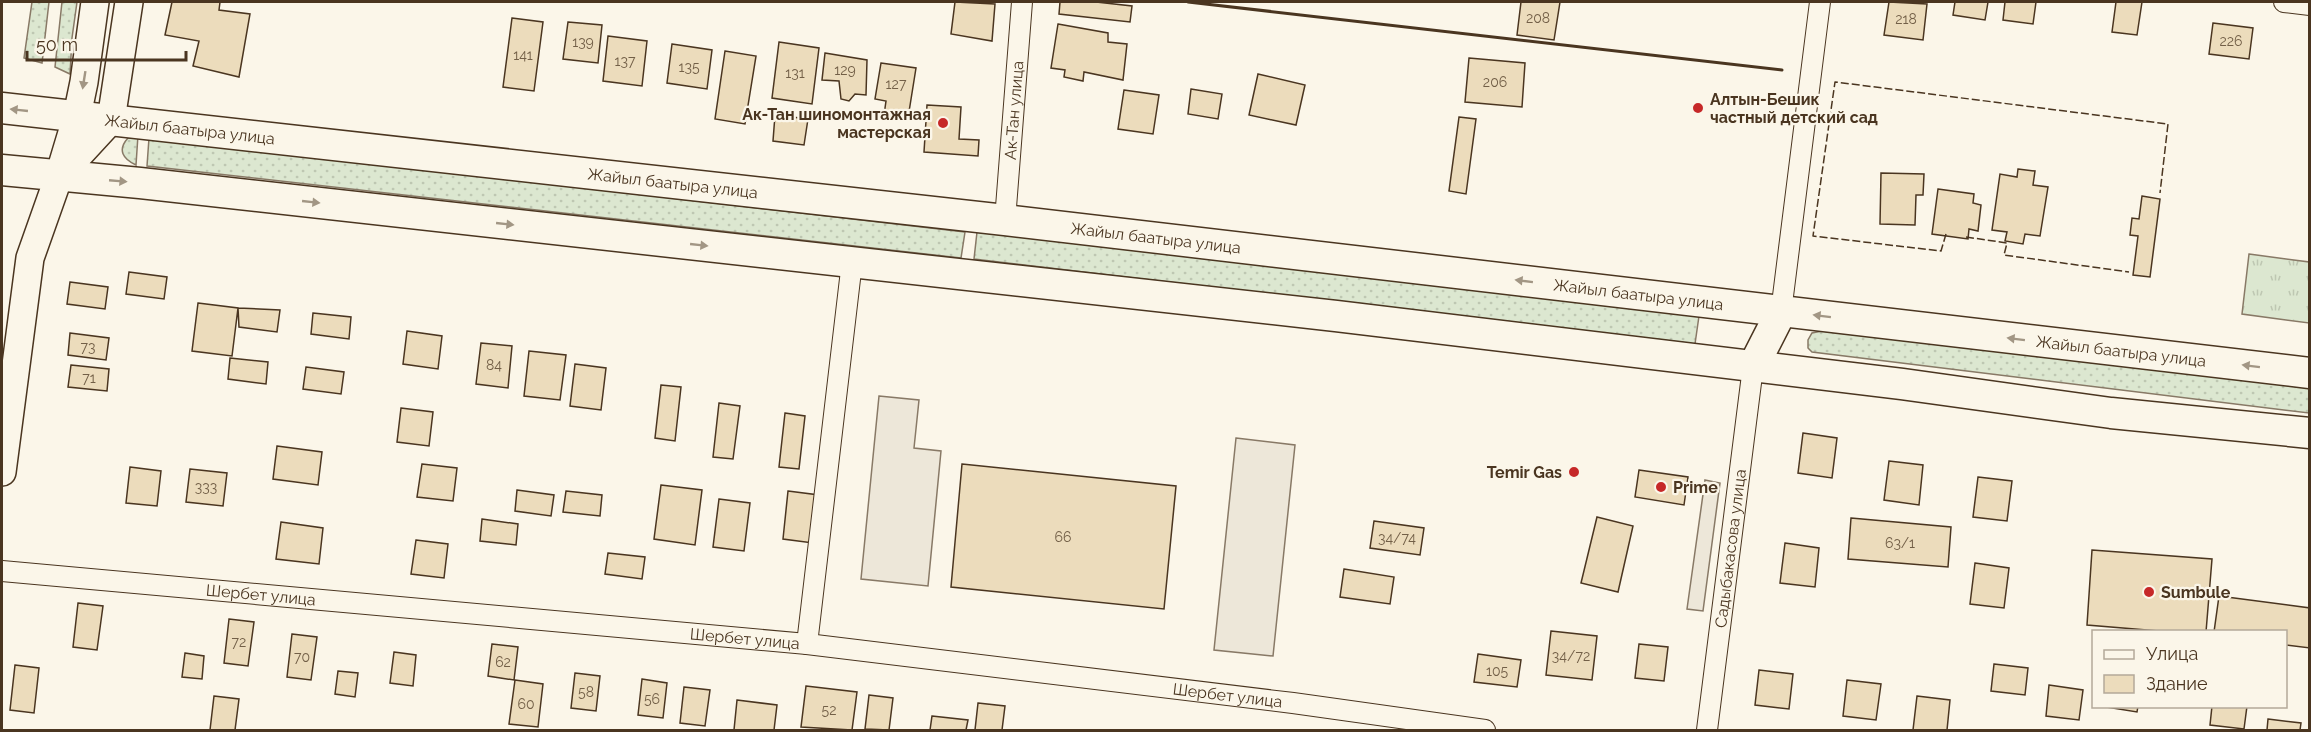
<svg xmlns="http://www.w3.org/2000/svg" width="2311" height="732" viewBox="0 0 2311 732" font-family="Raleway,sans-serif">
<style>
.grass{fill:url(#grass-dots);stroke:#887966;stroke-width:1.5}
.park{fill:url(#park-tufts);stroke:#887966;stroke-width:1.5}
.parking{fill:#ede7d9;stroke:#887966;stroke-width:1.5}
.building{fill:#ecdcbc;stroke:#4a3520;stroke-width:1.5}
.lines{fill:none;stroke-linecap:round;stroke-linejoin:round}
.street-casing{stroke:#4a3520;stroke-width:22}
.secondary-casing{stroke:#4a3520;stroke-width:30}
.primary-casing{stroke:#4a3520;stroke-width:33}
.street{stroke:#fbf6e9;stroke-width:20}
.secondary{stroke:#fbf6e9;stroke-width:27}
.primary{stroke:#fbf6e9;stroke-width:30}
.fence{stroke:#4a3520;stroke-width:1.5;stroke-dasharray:8 3;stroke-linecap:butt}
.wall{stroke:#4a3520;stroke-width:3}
.oneway{fill:#a29684}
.poi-dot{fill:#c62828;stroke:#fbf6e9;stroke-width:2}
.labels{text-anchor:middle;stroke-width:4.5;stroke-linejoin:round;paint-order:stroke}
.number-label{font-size:14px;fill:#725f47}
.poi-label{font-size:16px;font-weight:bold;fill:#4a3520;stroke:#fbf6e9;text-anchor:start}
.street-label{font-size:16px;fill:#4a3520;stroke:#fbf6e9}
</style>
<defs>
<pattern id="grass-dots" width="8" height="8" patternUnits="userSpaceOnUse" patternTransform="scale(1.5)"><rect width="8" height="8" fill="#dce7d0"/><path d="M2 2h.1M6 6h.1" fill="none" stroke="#bec7b2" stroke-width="1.8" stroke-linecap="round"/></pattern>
<pattern id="park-tufts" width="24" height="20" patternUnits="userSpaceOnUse" patternTransform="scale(1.5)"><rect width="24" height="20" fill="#dce7d0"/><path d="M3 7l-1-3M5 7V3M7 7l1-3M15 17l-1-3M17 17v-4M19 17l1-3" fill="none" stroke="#bec7b2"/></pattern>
</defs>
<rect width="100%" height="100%" fill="#fbf6e9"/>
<path class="grass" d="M32 2H49L42 63 24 58Z
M62 2H77L72 38 70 74 55 67Z
M138 135 136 165C123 159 117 150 128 138Z
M149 138 965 232 961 258 147 166Z
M977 232 1699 316 1695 344 974 259Z
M1822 331 2309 387V413L1812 352 1808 348V340L1812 333Z"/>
<path class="park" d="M2249 254 2309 262V323L2242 314Z"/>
<path class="parking" d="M879 396 919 400 914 448 941 451 928 586 861 579Z
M1236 438 1295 445 1273 656 1214 650Z
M1705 480 1720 483 1703 611 1687 609Z"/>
<path class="building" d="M172 2H220L219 10 250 14 239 77 193 66 199 41 165 35Z
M955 2 995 4 992 41 951 34Z
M1060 2H1096L1132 6 1130 22 1059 14Z
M1521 2H1560L1554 40 1517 35Z
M1889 2 1927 4 1923 40 1884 35Z
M1955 2H1988L1985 20 1953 15Z
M2005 2H2036L2033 24 2003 20Z
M2116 2H2142L2137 35 2112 32Z
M512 18 543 22 534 91 503 87Z
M568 22 602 25 598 63 563 59Z
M2213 23 2253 28 2249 59 2209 54Z
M1058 24 1108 33V42L1127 44 1123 80 1084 72 1083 81 1064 77 1065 70 1051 68Z
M608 36 647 41 642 86 603 81Z
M779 42 819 48 812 104 772 98Z
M672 44 712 50 707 89 667 83Z
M725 51 756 56 745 124 715 119Z
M825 53 867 60 866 95 855 94 849 101 841 99 839 81 822 80Z
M1469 58 1525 63 1522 107 1465 102Z
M881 63 916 68 908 118 884 115 886 101 875 99Z
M1258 74 1305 85 1296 125 1249 115Z
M1191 89 1222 94 1218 119 1188 114Z
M1124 90 1159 95 1153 134 1118 129Z
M927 105 961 107 959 139 979 140 978 156 924 152Z
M775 115 808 119 804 145 773 141Z
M1459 117 1476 119 1466 194 1449 191Z
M2018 169 2035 171 2033 185 2048 187 2040 236 2025 234 2023 244 2005 241 2007 232 1992 230 2000 174 2017 177Z
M1881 173 1924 174 1923 195H1916L1915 225 1880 224Z
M1938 189 1974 194 1973 203 1981 205 1978 231 1969 229 1968 239 1932 234Z
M2142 196 2160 199 2150 277 2133 275 2138 236 2130 235 2132 218 2139 219Z
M129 272 167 277 164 299 126 294Z
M70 282 108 287 105 309 67 304Z
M198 303 238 308 232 356 192 351Z
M238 308 280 310 277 332 239 327Z
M313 313 351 317 349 339 311 334Z
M407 331 442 336 438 369 403 364Z
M70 333 109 338 106 360 68 355Z
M481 343 512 346 508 388 476 384Z
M529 351 566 355 560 400 524 396Z
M230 358 268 362 266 384 228 379Z
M575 364 606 368 601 410 570 406Z
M71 365 109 369 107 391 68 387Z
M306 367 344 372 341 394 303 389Z
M661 385 681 387 675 441 655 438Z
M719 403 740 406 733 459 713 457Z
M401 408 433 412 429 446 397 442Z
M785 413 805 416 799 469 779 467Z
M1803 433 1837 438 1832 478 1798 473Z
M277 446 322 452 318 485 273 479Z
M1889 461 1923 465 1919 505 1884 500Z
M422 464 457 468 453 501 417 497Z
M962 464 1176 486 1164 609 951 587Z
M130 467 161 471 157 506 126 503Z
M190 469 227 473 223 506 186 502Z
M1639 470 1688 477 1684 505 1635 497Z
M1978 477 2012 481 2007 521 1973 517Z
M661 485 702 490 695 545 654 539Z
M517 490 554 495 551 516 515 511Z
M566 491 602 495 600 516 563 512Z
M788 491 819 495 813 543 783 539Z
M719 499 750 503 744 551 713 547Z
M1597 517 1633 526 1618 592 1581 583Z
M1851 518 1951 527 1948 567 1848 559Z
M482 519 518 524 516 545 480 541Z
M1374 521 1424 528 1420 555 1370 548Z
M281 522 323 528 319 564 276 559Z
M416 540 448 544 444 578 411 574Z
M1785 543 1819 548 1815 587 1780 583Z
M2092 550 2212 559 2206 632H2171L2087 625Z
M608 553 645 557 642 579 605 574Z
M1975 563 2009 568 2004 608 1970 604Z
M1344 569 1394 577 1390 604 1340 597Z
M2219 596 2310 608V648L2286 645V632H2214Z
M78 603 103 606 97 650 73 647Z
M229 619 254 622 248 666 224 663Z
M1551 631 1597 636 1592 680 1546 675Z
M292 634 317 637 311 680 287 677Z
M492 644 518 647 514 680 488 676Z
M1639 644 1668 647 1664 681 1635 678Z
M394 652 416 655 413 686 390 683Z
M185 653 204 656 202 679 182 677Z
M1478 654 1521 660 1517 687 1474 682Z
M1994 664 2028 668 2025 695 1991 691Z
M15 665 39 668 34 713 10 710Z
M1759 670 1793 674 1789 709 1755 705Z
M338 671 358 673 355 697 335 694Z
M575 673 600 676 596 711 571 708Z
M642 679 667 683 663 718 638 715Z
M515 680 543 684 538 727 509 724Z
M1847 680 1881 684 1876 720 1843 716Z
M2049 685 2083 690 2079 720 2046 716Z
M806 686 857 692 852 730 801 727Z
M684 687 710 690 705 726 680 723Z
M869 695 893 698 889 730 865 729Z
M214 696 239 699 235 730H210Z
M1917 696 1950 700 1947 730H1913Z
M737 700 777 705 774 730H734Z
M978 703 1005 706 1002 730H975Z
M2100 706H2138L2137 712Z
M2212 706H2247L2244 729 2210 725Z
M932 716 968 720 966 730H930Z
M2268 719 2301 723 2300 730H2267Z"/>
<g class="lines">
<g class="street-casing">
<g id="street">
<path d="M2284 2 2310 5"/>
<path id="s1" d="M1005 220 1022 2"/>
<path d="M1781 312 1820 2"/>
<path id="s2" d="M2 571 807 644 1293 703 1485 730"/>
<path d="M807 644 852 262"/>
<path id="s3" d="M1707 730 1753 367"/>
</g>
</g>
<g class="secondary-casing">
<path id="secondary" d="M64 171 111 120 129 2
M2 472 30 258 59 176 77 116 84 82 95 2"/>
</g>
<g class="primary-casing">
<g id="primary">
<path id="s4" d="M2 108 1005 220 2310 373"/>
<path d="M2 170 140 183 1336 316 1902 384 2111 413 2310 433"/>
<path d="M1753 367 1781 312"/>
</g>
</g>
<use href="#street" class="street"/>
<use href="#secondary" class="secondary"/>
<use href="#primary" class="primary"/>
<path class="fence" d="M1946 234 1941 251 1813 236 1835 82 2168 124 2160 193
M1966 237 2007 243 2004 255 2129 272"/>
<path class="wall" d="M1188 2 1782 70"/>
</g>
<defs><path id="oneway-solid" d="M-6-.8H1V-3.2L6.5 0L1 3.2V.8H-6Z" transform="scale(1.5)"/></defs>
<g class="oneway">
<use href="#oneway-solid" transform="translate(84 80) rotate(99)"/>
<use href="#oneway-solid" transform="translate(19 110) rotate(-174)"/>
<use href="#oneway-solid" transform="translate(118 181) rotate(5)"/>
<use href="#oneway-solid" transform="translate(311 202) rotate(6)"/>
<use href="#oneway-solid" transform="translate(505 224) rotate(6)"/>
<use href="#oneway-solid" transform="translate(699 245) rotate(6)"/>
<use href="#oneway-solid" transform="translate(1524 281) rotate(-173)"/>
<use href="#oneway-solid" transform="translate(1822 316) rotate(-173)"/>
<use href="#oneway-solid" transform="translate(2016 339) rotate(-173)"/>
<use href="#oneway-solid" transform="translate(2251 366) rotate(-173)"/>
</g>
<g class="poi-dot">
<circle cx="1698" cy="108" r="6"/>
<circle cx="943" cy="123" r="6"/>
<circle cx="1574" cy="472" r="6"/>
<circle cx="1661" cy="487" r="6"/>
<circle cx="2149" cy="592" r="6"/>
</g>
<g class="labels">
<g class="number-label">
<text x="1538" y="23">208</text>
<text x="1906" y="24">218</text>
<text x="2231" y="46">226</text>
<text x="583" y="47">139</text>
<text x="523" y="60">141</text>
<text x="625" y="66">137</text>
<text x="689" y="72">135</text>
<text x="845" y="75">129</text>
<text x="795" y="78">131</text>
<text x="1495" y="87">206</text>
<text x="896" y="89">127</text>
<text x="88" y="352">73</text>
<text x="494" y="370">84</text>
<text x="89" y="383">71</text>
<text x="206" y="492">333</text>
<text x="1063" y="542">66</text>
<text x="1397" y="543">34/74</text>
<text x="1900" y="548">63/1</text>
<text x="239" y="647">72</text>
<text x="1571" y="661">34/72</text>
<text x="302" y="662">70</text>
<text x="503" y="667">62</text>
<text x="1497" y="676">105</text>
<text x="586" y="697">58</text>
<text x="652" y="704">56</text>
<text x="526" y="709">60</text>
<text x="829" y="715">52</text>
</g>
<g class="poi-label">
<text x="1710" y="105">Алтын-Бешик<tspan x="1710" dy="18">частный детский сад</tspan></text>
<text x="931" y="120" text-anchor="end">Ак-Тан шиномонтажная<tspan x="931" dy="18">мастерская</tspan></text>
<text x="1562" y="478" text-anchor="end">Temir Gas</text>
<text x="1673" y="493">Prime</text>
<text x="2161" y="598">Sumbule</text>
</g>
<g class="street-label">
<text dy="6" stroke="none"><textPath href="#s1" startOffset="110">Ак-Тан улица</textPath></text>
<text dy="6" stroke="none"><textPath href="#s4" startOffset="189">Жайыл баатыра улица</textPath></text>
<text dy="6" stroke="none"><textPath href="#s4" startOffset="675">Жайыл баатыра улица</textPath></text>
<text dy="6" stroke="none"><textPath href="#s4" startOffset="1161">Жайыл баатыра улица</textPath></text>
<text dy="6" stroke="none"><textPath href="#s4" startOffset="1647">Жайыл баатыра улица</textPath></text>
<text dy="6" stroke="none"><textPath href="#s4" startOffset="2133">Жайыл баатыра улица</textPath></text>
<text dy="6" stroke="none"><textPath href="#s3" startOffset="183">Садыбакасова улица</textPath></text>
<text dy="6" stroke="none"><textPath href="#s2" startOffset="260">Шербет улица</textPath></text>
<text dy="6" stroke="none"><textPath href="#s2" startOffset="746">Шербет улица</textPath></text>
<text dy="6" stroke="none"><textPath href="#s2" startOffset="1232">Шербет улица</textPath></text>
</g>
</g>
<rect width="2311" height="732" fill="none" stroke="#4a3520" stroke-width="6"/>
<rect x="2092" y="630" width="195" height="78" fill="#fbf6e9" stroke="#b4a999" stroke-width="1.5"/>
<rect x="2104" y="650" width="30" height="9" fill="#fbf6e9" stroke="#b4a999" stroke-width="1.5"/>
<text x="2146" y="660" font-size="18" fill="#4a3520">Улица</text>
<rect x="2104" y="675" width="30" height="18" fill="#ecdcbc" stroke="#b4a999" stroke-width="1.5"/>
<text x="2146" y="690" font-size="18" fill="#4a3520">Здание</text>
<path d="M27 51v9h159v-9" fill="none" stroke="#4a3520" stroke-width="3"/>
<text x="36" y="51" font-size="18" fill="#4a3520" stroke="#fbf6e9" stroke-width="4.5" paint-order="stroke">50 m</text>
</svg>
